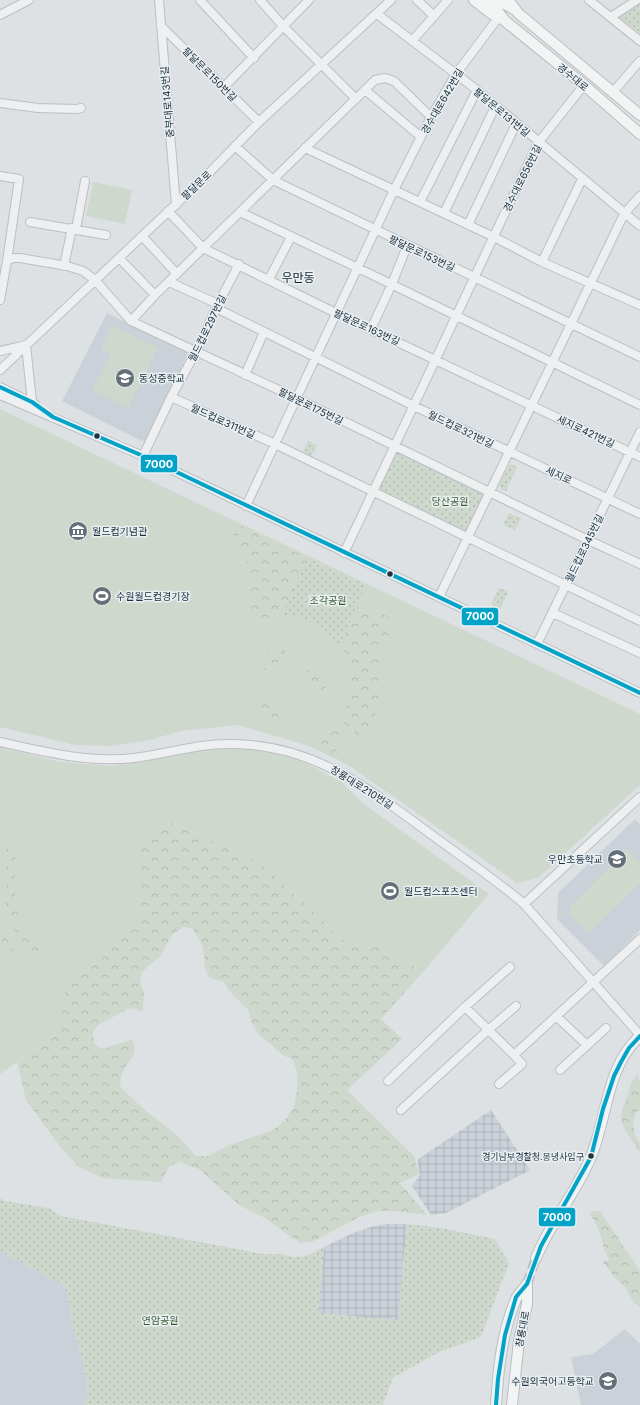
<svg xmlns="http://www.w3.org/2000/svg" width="640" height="1405" viewBox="0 0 640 1405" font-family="Inter,'Noto Sans KR',sans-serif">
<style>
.built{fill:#cad1d8}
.industrial{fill:url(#industrial-grid)}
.grass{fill:#cfd8cd}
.forest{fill:url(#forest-crowns);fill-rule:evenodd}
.park{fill:url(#park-dots)}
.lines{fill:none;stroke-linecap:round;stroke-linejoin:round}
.major-tunnel{stroke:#b8bec3;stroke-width:10;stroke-dasharray:10 5;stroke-linecap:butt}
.minor-casing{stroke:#bbbfc2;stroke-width:10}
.major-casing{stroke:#b9bec2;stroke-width:12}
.minor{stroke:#edeff0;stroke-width:8}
.major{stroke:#f2f4f4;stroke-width:10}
.bus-1-casing{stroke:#e9f0f4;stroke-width:7}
.bus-1{stroke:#02a3c7;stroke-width:4}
.bus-dot{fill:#23313d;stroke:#e9f0f4;stroke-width:1.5}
.labels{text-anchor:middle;stroke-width:3;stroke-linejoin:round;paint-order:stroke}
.bus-label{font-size:9px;fill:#23313d;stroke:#e9f0f4;text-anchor:end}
.street-label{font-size:10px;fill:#23313d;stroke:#e9f0f4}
.poi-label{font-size:10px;fill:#23313d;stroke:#e9f0f4;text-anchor:start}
.park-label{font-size:10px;fill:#3e5a30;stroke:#e9f0f4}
.quarter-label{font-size:12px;fill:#16222e;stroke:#e9f0f4}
.line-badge{stroke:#e9f0f4;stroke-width:1.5}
.badge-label{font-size:11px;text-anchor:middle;font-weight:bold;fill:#fff}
</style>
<defs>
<pattern id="industrial-grid" width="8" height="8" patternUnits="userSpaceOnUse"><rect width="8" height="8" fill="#cad1d8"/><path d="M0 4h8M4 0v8" fill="none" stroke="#adb4ba"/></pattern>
<pattern id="forest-crowns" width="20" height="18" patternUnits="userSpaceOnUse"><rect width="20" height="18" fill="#cfd8cd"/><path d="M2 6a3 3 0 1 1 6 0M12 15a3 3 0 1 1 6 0" fill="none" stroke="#b1bab1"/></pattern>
<pattern id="park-dots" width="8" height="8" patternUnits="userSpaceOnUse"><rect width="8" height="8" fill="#cfd8cd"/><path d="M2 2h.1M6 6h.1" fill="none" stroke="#b1bab1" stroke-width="1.8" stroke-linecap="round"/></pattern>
</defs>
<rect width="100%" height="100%" fill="#dde1e4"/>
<path class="built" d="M107 313 185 351 188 354 147 439 142 441 62 401Z
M635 819 640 824V930L604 966 557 919 558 893Z
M0 1251 63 1285 69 1298 72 1323 84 1364 88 1391 84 1405H0Z
M625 1329 640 1344V1405H581L571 1357 593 1354Z"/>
<path class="industrial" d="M491 1110 530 1170 446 1213 431 1215 412 1186 420 1175 417 1160Z
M389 1224H407L398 1321 318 1313 324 1247 353 1233 374 1226Z"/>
<path class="grass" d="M93 182 132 190 125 224 86 216Z
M112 325 158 348 128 408 92 390 111 354 101 349Z
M0 409 640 714V785L538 878 517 883 348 765 309 746 282 738 238 725 181 731 150 740 112 746 75 745 0 727Z
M228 746 274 751 308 764 340 781 364 804 489 894 423 972 375 943 350 946 258 861 168 821 139 848 140 910 112 949 66 986 58 1032 0 1074V747L60 762 112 766 196 748Z
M627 849 640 862V883L589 933 569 914 570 907Z"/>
<path class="forest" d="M234 522 308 558 281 616 250 620C249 597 252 570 243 548 240 541 235 536 230 530Z
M359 603 395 620 378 655C382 668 380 705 374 717 371 724 366 730 362 736H359L340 721C354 693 358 672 340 645Z
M284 647 286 653C283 661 272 666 265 670L258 667C261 653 271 650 284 647Z
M312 667C322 667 326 680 325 689L320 694 310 693 308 689 304 672Z
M261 700C274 704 286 704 285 719L283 721C272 722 264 717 258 709L259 701Z
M334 727 346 739 340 742 335 747 337 752 342 754 341 756 336 754H332L314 744V740Z
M168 821 258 861 350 946 375 943 423 972 381 1019 402 1039 347 1090 414 1156 419 1174 400 1183 427 1215 394 1211H378L359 1217 314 1241 300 1243 265 1218 239 1205 199 1169 179 1162 169 1167 161 1182 102 1178 78 1166 61 1148 26 1100 17 1062 58 1032 66 986 112 949 140 910 139 848ZM183 927 193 929C195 934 200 940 202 945 208 962 198 980 223 981L229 991 248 1010 252 1024 258 1034 284 1056 293 1059 298 1076 297 1090 294 1107 287 1118 273 1130 227 1146 208 1156H196L177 1135 147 1112 120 1087C120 1083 121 1078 122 1074 126 1062 142 1052 131 1040L102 1049 94 1043 93 1032 98 1025 130 1008 143 1011 144 992 140 982 142 972 160 956 173 934Z
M6 847 10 848 16 853C16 875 11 917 27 934 30 937 33 941 37 942 41 944 44 943 48 947L45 953 31 950 21 941 8 920 6 908Z
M0 932 4 935 15 952 0 947Z
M637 1075 640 1081V1110L636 1112 633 1125 635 1136 640 1143V1152C632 1138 618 1127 622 1110 624 1105 626 1100 628 1095 630 1087 631 1080 637 1075Z
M592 1211H600L640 1271V1308L633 1301 625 1287 617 1280 602 1261 609 1260 603 1247 602 1239 595 1222 590 1215Z"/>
<path class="park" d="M640 4V34L618 18 626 9Z
M308 441 317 445 311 456 303 452Z
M396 451 484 494 466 532 377 490Z
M510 464 517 467 506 491 502 490 499 485Z
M509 513 521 519 515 530 503 525Z
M308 558 366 585 340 645C327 629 303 613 281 616Z
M499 588 508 592 500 609 491 604Z
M0 1198 5 1201 49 1208 61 1216 264 1254H282L293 1257H300L309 1255 324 1247 318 1313 398 1320 407 1224 441 1228 495 1239 509 1263 481 1337 439 1352 393 1378 383 1405H84L88 1391 84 1364 72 1323 69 1298 63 1285 0 1251Z"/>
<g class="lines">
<path class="major-tunnel" d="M527 1284 536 1258"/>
<g class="minor-casing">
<path id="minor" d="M159 0 176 205
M200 0 254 58
M260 0 284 27 356 99
M417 0 434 16
M589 0 640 41
M377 14 477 90 640 226
M0 15 29 0
M611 17 637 0
M161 26 259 122
M412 41 448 0
M223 88 309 0
M365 90 421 137
M613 92 640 61
M0 103 38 108 77 109 81 108
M235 146 273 180 640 357
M305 148 494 237 542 262 640 305
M0 176 19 179 7 261
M420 202 477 90
M168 211 203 248 336 313 640 457
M240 212 358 268 640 405
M444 213 495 107
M30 222 106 235
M468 225 516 124
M76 229 85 181
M142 236 177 274
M119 258 155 295
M542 262 582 179
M64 266 72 228
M269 279 291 237
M169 282 218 304
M0 300 7 261 13 258H20L67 266 83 271 95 280 131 321 296 398 588 540 640 564
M216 308 414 406 640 514
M131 321 155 295 375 80 385 78 394 81 431 117
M371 329 392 284 407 246
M0 351 26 345 32 402
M0 370 207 175 259 122 391 0
M245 375 264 332
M0 387 35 404
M0 395 143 456 640 693
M171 397 275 444 640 621
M143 456 171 397 196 352 218 304 239 264
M246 506 394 190 431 117 456 74 498 18
M344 553 538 143 584 85
M439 597 624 214 640 196
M553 613 640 653
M537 644 640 432
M0 742C44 752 88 763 134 758 167 754 199 743 233 744 315 745 369 789 432 835 463 858 495 879 524 904L640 1035
M524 904 640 797
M465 1007 514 1055
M556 1016 587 1045
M560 1070 606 1028
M388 1081 465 1007 510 967
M499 1084 522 1064 514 1055 640 939
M401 1110 488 1030 516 1006"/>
</g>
<g class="major-casing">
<path id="major" d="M474 0 492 14 504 20
M486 0 496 9 505 21 584 85 640 134
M497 0 514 9
M508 0 518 13 640 115
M536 1258C550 1223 575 1194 590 1159 608 1118 605 1068 640 1036
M496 1405C498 1370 502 1332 516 1299 518 1294 524 1289 527 1284
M512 1405 519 1341 527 1304V1284"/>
</g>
<use href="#minor" class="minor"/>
<use href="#major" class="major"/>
<g class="bus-1-casing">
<path id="bus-1" d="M0 387 32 402 53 417 143 456 640 693
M496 1405 498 1379 505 1335 516 1297 527 1284 541 1246 591 1157 603 1109 614 1076 621 1062 629 1048 640 1036"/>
</g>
<use href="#bus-1" class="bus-1"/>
</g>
<defs>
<g id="school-disc" transform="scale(1)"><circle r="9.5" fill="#646f77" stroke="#e9f0f4"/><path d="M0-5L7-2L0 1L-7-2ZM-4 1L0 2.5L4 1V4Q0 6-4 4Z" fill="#fff"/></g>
<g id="museum-disc" transform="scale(1)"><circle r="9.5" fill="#646f77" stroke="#e9f0f4"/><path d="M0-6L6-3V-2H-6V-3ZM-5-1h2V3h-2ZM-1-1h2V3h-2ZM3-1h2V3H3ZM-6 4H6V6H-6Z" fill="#fff"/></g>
<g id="stadium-disc" transform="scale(1)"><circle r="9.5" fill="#646f77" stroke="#e9f0f4"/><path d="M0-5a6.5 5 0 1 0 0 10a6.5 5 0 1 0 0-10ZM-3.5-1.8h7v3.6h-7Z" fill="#fff"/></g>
</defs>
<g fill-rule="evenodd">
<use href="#school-disc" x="125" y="378"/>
<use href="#museum-disc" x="78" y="531"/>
<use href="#stadium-disc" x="102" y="596"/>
<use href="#school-disc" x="617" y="859"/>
<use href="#stadium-disc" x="390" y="891"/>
<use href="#school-disc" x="608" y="1381"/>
</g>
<g class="bus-dot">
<circle cx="97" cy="436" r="3.5"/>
<circle cx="390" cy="574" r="3.5"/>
<circle cx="591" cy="1156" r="3.5"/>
</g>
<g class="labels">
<g class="bus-label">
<text x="584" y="1160">경기남부경찰청.봉녕사입구</text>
</g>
<g class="street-label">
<text transform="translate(210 74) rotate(45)" y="4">팔달문로150번길</text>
<text transform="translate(573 77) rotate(40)" y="4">경수대로</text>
<text transform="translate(442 101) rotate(-60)" y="4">경수대로642번길</text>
<text transform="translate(167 102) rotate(-95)" y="4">중부대로143번길</text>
<text transform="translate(502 112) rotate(40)" y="4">팔달문로131번길</text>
<text transform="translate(522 178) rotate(-64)" y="4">경수대로656번길</text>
<text transform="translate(196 185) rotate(-44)" y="4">팔달문로</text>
<text transform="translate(422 253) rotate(25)" y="4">팔달문로153번길</text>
<text transform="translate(367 327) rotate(25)" y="4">팔달문로163번길</text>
<text transform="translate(207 328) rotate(-64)" y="4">월드컵로297번길</text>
<text transform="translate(311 406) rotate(26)" y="4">팔달문로175번길</text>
<text transform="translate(223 421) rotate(24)" y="4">월드컵로311번길</text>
<text transform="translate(461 429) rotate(26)" y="4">월드컵로321번길</text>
<text transform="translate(586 431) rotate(25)" y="4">세지로421번길</text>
<text transform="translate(559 475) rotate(25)" y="4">세지로</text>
<text transform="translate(584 548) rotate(-64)" y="4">월드컵로345번길</text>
<text transform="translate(362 787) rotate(32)" y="4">창룡대로210번길</text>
<text transform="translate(522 1329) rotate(-79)" y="4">창룡대로</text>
</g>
<g class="poi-label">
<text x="139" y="382">동성중학교</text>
<text x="92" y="535">월드컵기념관</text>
<text x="116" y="600">수원월드컵경기장</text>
<text x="603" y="863" text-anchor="end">우만초등학교</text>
<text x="404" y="895">월드컵스포츠센터</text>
<text x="594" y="1385" text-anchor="end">수원외국어고등학교</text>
</g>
<g class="park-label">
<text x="450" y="505">당산공원</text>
<text x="328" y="604">조각공원</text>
<text x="160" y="1324">연암공원</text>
</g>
<g class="quarter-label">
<text x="298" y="282">우만동</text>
</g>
</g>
<g class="line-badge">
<rect x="140" y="454" width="38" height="19" rx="4" fill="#02a3c7"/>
<rect x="461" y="607" width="38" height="19" rx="4" fill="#02a3c7"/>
<rect x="538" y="1207" width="38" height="20" rx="4" fill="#02a3c7"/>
</g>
<g class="badge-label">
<text x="159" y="468">7000</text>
<text x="480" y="620">7000</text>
<text x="557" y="1221">7000</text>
</g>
</svg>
